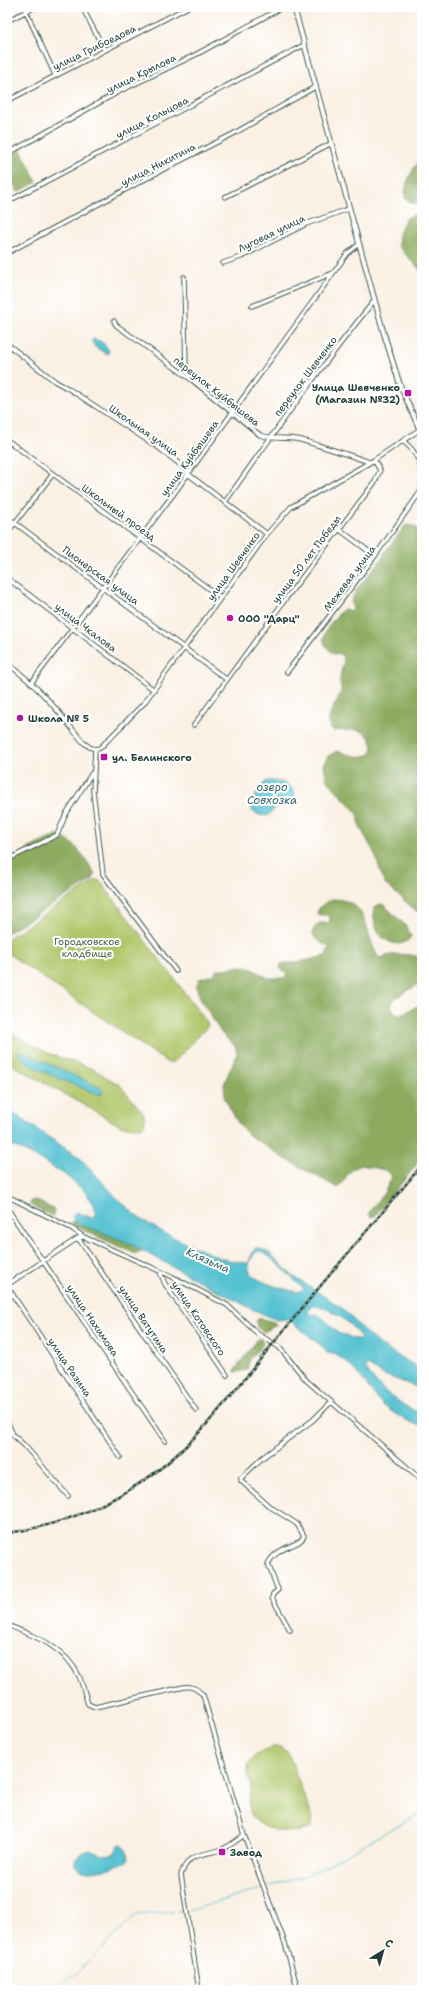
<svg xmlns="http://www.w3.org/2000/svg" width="429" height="1997" viewBox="0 0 429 1997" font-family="'Shantell Sans',sans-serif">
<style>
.green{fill:#b1c66b;stroke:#688250;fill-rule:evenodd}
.forest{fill:#8cab5f;stroke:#56744a}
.water{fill:#57c2d2;stroke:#3b8083;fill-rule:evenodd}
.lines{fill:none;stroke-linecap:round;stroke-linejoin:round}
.stream{stroke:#57c2d2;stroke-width:1}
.minor-casing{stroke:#40584e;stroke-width:5.5}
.tertiary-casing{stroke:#40584e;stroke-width:6}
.minor{stroke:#fff;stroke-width:3.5}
.tertiary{stroke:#fff;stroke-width:4}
.rail-casing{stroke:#1f3d34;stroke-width:2.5}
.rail{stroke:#fff;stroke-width:1;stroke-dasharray:3;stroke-linecap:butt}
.poi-dot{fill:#b5179e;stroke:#fff;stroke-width:1.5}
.labels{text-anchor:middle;stroke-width:4;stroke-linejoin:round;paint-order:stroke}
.street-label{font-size:10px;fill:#1f3d34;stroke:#fff}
.poi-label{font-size:10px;font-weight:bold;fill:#1f3d34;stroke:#fff;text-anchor:start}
.park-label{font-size:10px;fill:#445f42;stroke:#fff}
.water-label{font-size:11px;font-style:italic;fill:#306563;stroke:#fff}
</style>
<rect width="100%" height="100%" fill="#fff"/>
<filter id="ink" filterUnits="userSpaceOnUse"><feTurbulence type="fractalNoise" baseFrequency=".025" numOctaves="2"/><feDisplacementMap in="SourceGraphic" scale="8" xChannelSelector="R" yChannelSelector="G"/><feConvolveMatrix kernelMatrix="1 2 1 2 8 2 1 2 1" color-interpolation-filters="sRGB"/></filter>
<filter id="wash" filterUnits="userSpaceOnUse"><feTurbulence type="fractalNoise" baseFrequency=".012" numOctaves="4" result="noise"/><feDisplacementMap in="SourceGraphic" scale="16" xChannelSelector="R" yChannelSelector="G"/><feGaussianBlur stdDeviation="0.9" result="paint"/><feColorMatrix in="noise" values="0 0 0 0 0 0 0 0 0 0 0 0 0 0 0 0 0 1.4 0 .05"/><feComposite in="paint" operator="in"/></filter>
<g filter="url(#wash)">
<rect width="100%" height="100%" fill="#faf0e3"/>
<path class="green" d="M96 880 100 881 207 1022 208 1026 174 1062 168 1063 7 953V939Z
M7 1031 47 1053 93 1069 120 1085 144 1114 145 1123 142 1127 121 1126 7 1062ZM33 1065 102 1094H96Z
M272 1747H280L288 1752 312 1817V1827C297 1837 254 1831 250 1811 248 1803 252 1794 251 1786 251 1782 248 1778 248 1774 246 1758 259 1752 272 1747Z"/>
<path class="forest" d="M21 150 37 182 18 192 7 173V157Z
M422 157V203H412L405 198C405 181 412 170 422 157Z
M422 211V272L398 246 399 234 405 219Z
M406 525 413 526 422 531V554L419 560 422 565V916L384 883 375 854 360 827 358 814 327 780 324 766 327 757 337 751C345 753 356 758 364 756 379 754 372 735 361 731 353 729 342 730 333 731 321 719 339 701 341 691 342 687 339 682 340 678 340 669 349 659 339 653L334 654C330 651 325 646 324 641 322 632 337 614 344 609L351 611 353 609 351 602 356 590 382 559 385 552Z
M57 835C76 842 85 857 95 875L92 880 7 933V866L29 848Z
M333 899C372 900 363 935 379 958 394 953 408 953 422 958V982L395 998 391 1006 393 1011 399 1015 422 1004V1158L375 1216 370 1217 369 1212 384 1193 392 1177 385 1170 361 1165 352 1169 338 1188 284 1158 250 1136 239 1125 225 1099 224 1084 237 1053 235 1046 222 1034 201 1000 196 987 199 979 212 975 217 970 242 966 251 968 268 978H285L287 974 280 968 281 964 299 962 326 956 329 947C319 942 305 935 319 923H329L330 917 328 915H320L317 914C319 905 325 903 333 899Z
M380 904 384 905 406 926 411 936C405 949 386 944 379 933 374 925 373 917 374 908Z
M35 1200 55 1210 54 1215 52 1216 30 1205 31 1201Z
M73 1221 122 1240 141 1250 140 1253 136 1254 74 1226 71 1223Z
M259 1318 274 1322 276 1325 264 1332 257 1327 256 1321Z
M261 1339 263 1344 250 1359 247 1370 236 1372 234 1371 257 1340Z"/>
<path class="water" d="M93 339C101 340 107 345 109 352L107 354 95 347 92 342Z
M267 781C279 781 290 782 295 794L293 798 277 806 268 816 259 815 252 811 251 803C256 796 260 785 267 781Z
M21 1051 99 1087 103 1091 102 1094H96C79 1086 26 1068 18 1053Z
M7 1109 81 1159 116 1197 139 1218 160 1231 192 1246 223 1259 246 1263H248L255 1248H260L271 1254 293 1276 342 1308 370 1337 385 1348 422 1370V1389L384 1375 368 1365 365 1368C377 1388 401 1406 422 1414V1426C407 1422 394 1414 382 1404 369 1390 348 1354 327 1353L323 1347 288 1319 277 1320 252 1309 122 1240 77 1223 72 1217 76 1212 92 1218 97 1213 87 1193 64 1174 34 1156 7 1143ZM257 1251C267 1250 292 1279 301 1286L304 1289 302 1291C295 1293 286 1289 278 1287 260 1281 236 1274 257 1251ZM313 1305C333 1309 350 1321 361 1338L359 1340 338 1333 324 1319 316 1314 311 1315 308 1313 309 1310Z
M122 1845 126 1850 129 1858C124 1868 91 1872 81 1871L74 1863 83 1852 90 1850C99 1855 105 1856 115 1853L118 1846Z"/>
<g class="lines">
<path class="stream" d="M188 1911 311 1874 422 1812
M53 1990 78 1972 136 1915 181 1911"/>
</g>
</g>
<g filter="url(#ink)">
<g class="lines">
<g class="minor-casing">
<path id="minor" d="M24 7 55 75
M82 7 104 49
M7 21 35 7
M7 101 188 7
M7 154 120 91 197 54 283 7
M225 197 330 144
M7 202 304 45
M7 253 164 169 233 134 315 87
M223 263 241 257 306 224 348 209
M184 277 186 370 191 378
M252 306 333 273
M114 321 116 325 192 380 260 435C274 440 287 437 301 440 324 447 347 454 369 462
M7 344 56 382 69 389 159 448 186 469 188 474 267 534
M7 440 220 597
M225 502C273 434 321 366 374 301
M7 517 226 679
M339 529 375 556
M7 533 53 474
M7 578 154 690
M7 663C36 685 52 703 74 731 80 738 85 747 95 749
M287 672 375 556 421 491C424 470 420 454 403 441
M32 682 175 492 347 254 358 245
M194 725 287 597 375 482 380 470 374 460
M95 749 100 748 144 703 267 534 291 507 374 460 419 430
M95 749 93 791 103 874 176 971
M7 860 57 835 66 814 92 773
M7 1196 71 1228 84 1237
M7 1208 165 1441
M78 1238 196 1410
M159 1270 165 1284 227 1375
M7 1285 78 1238 84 1237 171 1276 227 1305 258 1334 279 1347 307 1381 422 1480
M7 1286 120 1457
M7 1421 13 1435 24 1445 68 1496
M7 1625C35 1636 65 1647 79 1676 83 1685 85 1695 88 1704L95 1707 184 1687C193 1686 197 1689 203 1695L244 1835 285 1943 298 1990
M290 1630 272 1598 273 1594 278 1590 268 1564C277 1545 300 1547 304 1536L297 1524 269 1506 241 1481V1478L262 1458 313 1420 331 1402
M199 1990 181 1875C188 1852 201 1856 220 1850 229 1847 236 1841 244 1835"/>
</g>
<g class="tertiary-casing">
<path id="tertiary" d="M294 7 384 334 400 385 422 435"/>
</g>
<use href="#minor" class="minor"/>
<use href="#tertiary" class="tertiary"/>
<g class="rail-casing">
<path id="rail" d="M7 1533C75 1524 140 1492 188 1444 225 1407 256 1363 290 1323 333 1270 378 1218 422 1165"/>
</g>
<use href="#rail" class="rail"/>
</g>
</g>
<g class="poi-dot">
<rect x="404" y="389" width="8" height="8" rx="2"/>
<circle cx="230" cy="618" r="4"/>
<circle cx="20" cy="718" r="4"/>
<rect x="100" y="753" width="8" height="8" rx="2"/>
<rect x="218" y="1848" width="8" height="8" rx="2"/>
</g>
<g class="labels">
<g class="street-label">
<text transform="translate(94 47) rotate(-26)" y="4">улица Грибоедова</text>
<text transform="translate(141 73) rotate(-26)" y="4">улица Крылова</text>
<text transform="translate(152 117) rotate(-27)" y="4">улица Кольцова</text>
<text transform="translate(158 164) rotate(-27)" y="4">улица Никитина</text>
<text transform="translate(271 233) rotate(-26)" y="4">Луговая улица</text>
<text transform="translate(305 376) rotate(-53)" y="4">переулок Шевченко</text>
<text transform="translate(217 391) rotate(38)" y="4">переулок Куйбышева</text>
<text transform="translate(144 430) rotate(35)" y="4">Школьная улица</text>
<text transform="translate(189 458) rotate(-54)" y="4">улица Куйбышева</text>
<text transform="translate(119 512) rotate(36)" y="4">Школьный проезд</text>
<text transform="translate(306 559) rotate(-53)" y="4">улица 50 лет Победы</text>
<text transform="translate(233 566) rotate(-54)" y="4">улица Шевченко</text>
<text transform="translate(101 575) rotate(36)" y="4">Пионерская улица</text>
<text transform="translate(349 578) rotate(-53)" y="4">Межевая улица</text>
<text transform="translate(86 627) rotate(37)" y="4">улица Чкалова</text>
<text transform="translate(199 1318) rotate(56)" y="4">улица Котовского</text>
<text transform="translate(144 1319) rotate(56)" y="4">улица Ватутина</text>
<text transform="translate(93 1320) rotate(56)" y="4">улица Нахимова</text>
<text transform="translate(70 1367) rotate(56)" y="4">улица Разина</text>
</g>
<g class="poi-label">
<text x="400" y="391" text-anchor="end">Улица Шевченко<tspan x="400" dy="12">(Магазин №32)</tspan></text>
<text x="238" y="622">ООО "Дарц"</text>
<text x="28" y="722">Школа № 5</text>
<text x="112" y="761">ул. Белинского</text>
<text x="230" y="1856">Завод</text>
</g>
<g class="park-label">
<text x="87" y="945">Городковское<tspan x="87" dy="12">кладбище</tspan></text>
</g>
<g class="water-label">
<text x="272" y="791">озеро<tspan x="272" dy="13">Совхозка</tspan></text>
<text transform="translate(208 1260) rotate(24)" y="4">Клязьма</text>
</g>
</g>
<rect width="429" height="1997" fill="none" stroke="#fff" stroke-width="24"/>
<g transform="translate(383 1951) rotate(37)" stroke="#ffffff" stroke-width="3" paint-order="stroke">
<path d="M0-3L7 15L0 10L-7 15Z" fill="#1f3d34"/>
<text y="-6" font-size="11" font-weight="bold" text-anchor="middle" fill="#1f3d34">С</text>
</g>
</svg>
